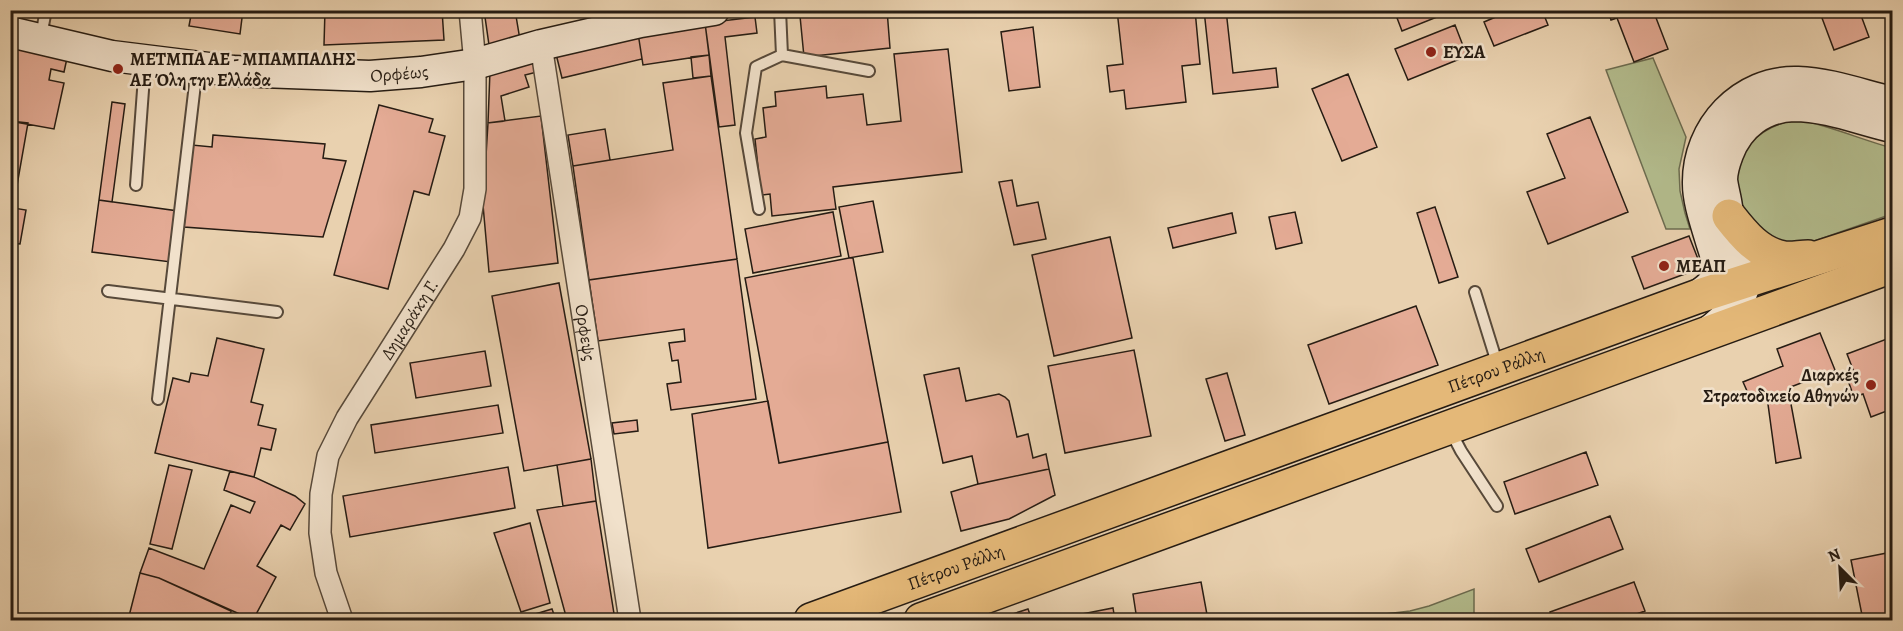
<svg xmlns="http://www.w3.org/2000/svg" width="1903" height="631" viewBox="0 0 1903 631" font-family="Alegreya,serif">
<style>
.green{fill:#b3bc8d;stroke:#6c6c50;stroke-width:1.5}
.building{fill:#e4ab95;stroke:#261c13;stroke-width:1.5}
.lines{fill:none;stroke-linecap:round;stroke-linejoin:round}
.lane-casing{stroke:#57493a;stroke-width:14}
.street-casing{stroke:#57493a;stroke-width:24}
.secondary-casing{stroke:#261c13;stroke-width:33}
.primary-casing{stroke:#261c13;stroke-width:36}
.lane{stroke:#f1e1cb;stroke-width:10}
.street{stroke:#f1e1cb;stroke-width:21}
.secondary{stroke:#f1e1cb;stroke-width:30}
.primary{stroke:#e4b878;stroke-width:33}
.poi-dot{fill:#8f2418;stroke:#f1e1cb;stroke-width:2}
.labels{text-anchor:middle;stroke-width:5;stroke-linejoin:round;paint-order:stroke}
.poi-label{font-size:18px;font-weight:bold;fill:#261c13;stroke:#f1e1cb;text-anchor:start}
.street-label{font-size:18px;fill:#261c13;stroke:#f1e1cb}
</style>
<rect width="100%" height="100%" fill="#e9d1af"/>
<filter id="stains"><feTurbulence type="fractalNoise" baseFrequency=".00333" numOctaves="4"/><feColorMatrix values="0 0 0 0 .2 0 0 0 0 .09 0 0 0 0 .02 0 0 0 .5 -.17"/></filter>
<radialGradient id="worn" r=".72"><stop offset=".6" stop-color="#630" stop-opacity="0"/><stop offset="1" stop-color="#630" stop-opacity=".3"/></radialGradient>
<path class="green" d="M1653 58 1686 137 1679 169 1680 191 1685 213 1690 229H1666L1606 70Z
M1805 121C1835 128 1863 140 1892 148V214L1800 246 1771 238 1743 216C1740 202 1736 187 1735 173 1734 149 1765 128 1786 122 1792 121 1799 122 1805 121Z
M1474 589V620H1335L1410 611 1429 606Z"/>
<path class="building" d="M192 10H243L240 34 189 26Z
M325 10H442L444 40 324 45Z
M484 10H515L520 40 489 45Z
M852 10H887L890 48 804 57 800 16Z
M1117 10H1195L1200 64 1182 66 1186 102 1126 109 1124 90 1110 92 1107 66 1123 64Z
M1204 10H1226L1233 73 1276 68 1278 87 1213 94Z
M1394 10H1452V11L1402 31Z
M1496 10H1542L1548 25 1494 46 1484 22 1498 16Z
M1608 10H1653L1668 49 1634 62 1617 18 1611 20Z
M1819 10H1859L1869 37 1834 50Z
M755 17 757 33 725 37 735 125 719 127 705 23Z
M705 23 709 55 643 65 638 33Z
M1455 25 1467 56 1408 80 1395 49Z
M1033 27 1040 87 1009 91 1001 32Z
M638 33 642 59 562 78 555 50Z
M17 38 69 49 64 72 51 69 49 80 64 83 54 129 10 121V71Z
M948 49 962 172 833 187 836 209 772 216 770 194 761 195 755 139 766 137 763 108 776 106 775 92 826 86 827 98 863 94 867 125 901 121 894 54Z
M709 55 711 76 693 78 691 57Z
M532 60 537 72 525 75 529 87 501 96 505 121 488 123 490 71Z
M1348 74 1377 147 1342 161 1312 89Z
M711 76 737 259 589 280 573 166 673 150 663 83Z
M112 102 125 104 112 202 99 200Z
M379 105 433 119 429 132 445 136 429 195 414 191 388 289 334 275Z
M541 116 558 263 489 272 483 205 488 123Z
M1590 117 1628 212 1548 244 1527 192 1565 178 1547 134Z
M10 121 28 123 13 208 26 210 20 244 10 243Z
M605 129 610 160 573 166 568 135Z
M213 135 325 144 323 158 346 161 323 237 184 227 192 145 212 147Z
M1012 180 1017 206 1038 202 1046 239 1014 245 999 182Z
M99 200 178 211 171 262 92 252Z
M873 201 883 252 849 258 839 207Z
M1435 207 1458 277 1439 283 1417 213Z
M833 212 841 256 753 273 745 229Z
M1295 212 1302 243 1276 249 1269 217Z
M1232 213 1236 233 1173 248 1168 228Z
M1689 236 1698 259 1690 262 1693 271 1644 289 1632 257Z
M1110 237 1132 338 1054 356 1032 255Z
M849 258H853L888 442 779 463 745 278Z
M737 259 756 399 671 410 667 384 681 382 678 360 672 361 669 343 685 341 684 329 598 341 589 280Z
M559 283 591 459 524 471 492 296Z
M1416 306 1438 365 1329 404 1308 345Z
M1820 333 1835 370 1788 388 1801 458 1776 463 1767 397 1752 402 1743 382 1783 366 1777 349Z
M1892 337V409L1871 417 1863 394 1854 397 1846 375 1854 372 1847 354Z
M217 338 264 349 251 402 263 405 258 425 276 429 271 450 261 448 254 477 155 453 173 378 189 382 191 373 208 376Z
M1134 350 1151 436 1065 453 1048 366Z
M485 351 491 386 416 398 410 363Z
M959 368 966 401 999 394 1005 397 1009 401 1017 437 1028 434 1033 458 1046 454 1049 469 978 484 972 456 943 463 924 375Z
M1227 373 1245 435 1225 441 1206 379Z
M768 401 779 463 888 442 901 512 708 548 692 414Z
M498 405 503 433 375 453 371 425Z
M637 420 638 431 614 434 612 423Z
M1586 452 1598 485 1515 514 1504 482Z
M591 459 596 501 563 506 557 465Z
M169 465 192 470 172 549 150 544Z
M508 467 515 508 350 537 343 496Z
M1049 469 1055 495 1009 519 961 531 951 492 978 484Z
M230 471 254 477 295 496 305 504 290 530 281 525 257 566 276 577 253 620 159 578 140 573 149 548 204 569 231 505 250 513 255 502 224 490Z
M596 501 615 620H567L537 510Z
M1610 516 1623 549 1539 582 1526 549Z
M530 523 550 603 521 612 494 533Z
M1892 552V620H1863L1851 560Z
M140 573 159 578 231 611 229 620H128Z
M1201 582 1208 620H1137L1133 594Z
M1634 582 1645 611 1620 620H1553L1550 612Z
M1113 608 1115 620H1056V619Z
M552 609 556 620H523L522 618Z
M1028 609 1032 620H994Z"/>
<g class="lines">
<g class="lane-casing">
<path id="lane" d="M41 36 46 10
M782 55 869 71
M136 185 145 63
M759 209 746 133 756 67 782 55 780 10
M108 291 277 312
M1475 292 1498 366
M158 399 197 67
M1450 430 1461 451 1497 506"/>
</g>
<g class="street-casing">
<g id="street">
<path id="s1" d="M541 45 630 620"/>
<path id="s2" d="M342 620 326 573 320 533 321 494 328 456 347 418 454 249 470 218 475 189V64L470 10"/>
</g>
</g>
<g class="secondary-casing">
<g id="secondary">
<path id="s3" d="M10 32 112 56 233 71 370 76 421 72 475 64 541 45 641 22 714 10"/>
<path d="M1696 297C1705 290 1715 285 1717 273 1719 261 1713 249 1710 238 1705 221 1698 201 1698 184 1697 128 1742 80 1798 82 1830 83 1862 95 1892 102"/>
<path d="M1708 332C1727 318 1743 302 1746 278 1748 265 1730 223 1727 207 1726 198 1723 189 1722 180 1722 171 1725 162 1728 154 1739 125 1763 107 1794 106 1827 106 1861 120 1892 127"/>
</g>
</g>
<g class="primary-casing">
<g id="primary">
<path d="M1729 216C1743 234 1759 254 1784 258 1792 259 1800 257 1808 257"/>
<path id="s4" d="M811 620 1696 297 1892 234"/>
<path d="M921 620 1892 266"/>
</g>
</g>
<use href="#lane" class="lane"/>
<use href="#street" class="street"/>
<use href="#secondary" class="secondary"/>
<use href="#primary" class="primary"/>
</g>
<g class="poi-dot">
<circle cx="1431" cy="52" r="6"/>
<circle cx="118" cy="69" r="6"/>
<circle cx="1664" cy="266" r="6"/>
<circle cx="1871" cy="385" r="6"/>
</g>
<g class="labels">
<g class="poi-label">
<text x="1443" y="58">ΕΥΣΑ</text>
<text x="130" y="65">ΜΕΤΜΠΑ ΑΕ - ΜΠΑΜΠΑΛΗΣ<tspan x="130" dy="21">ΑΕ Όλη την Ελλάδα</tspan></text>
<text x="1676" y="272">ΜΕΑΠ</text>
<text x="1859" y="381" text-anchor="end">Διαρκές<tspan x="1859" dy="21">Στρατοδικείο Αθηνών</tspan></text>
</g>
<g class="street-label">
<text dy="6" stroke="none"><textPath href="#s3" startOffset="393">Ορφέως</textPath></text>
<text dy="6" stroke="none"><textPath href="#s2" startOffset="327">Δημαράκη Γ.</textPath></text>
<text dy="6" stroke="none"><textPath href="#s1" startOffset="291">Ορφεψς</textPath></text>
<text dy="6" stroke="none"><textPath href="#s4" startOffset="729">Πέτρου Ράλλη</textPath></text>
<text dy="6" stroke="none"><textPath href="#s4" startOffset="154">Πέτρου Ράλλη</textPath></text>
</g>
</g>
<rect width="1903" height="631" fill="none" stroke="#e9d1af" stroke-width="36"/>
<rect x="12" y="12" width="1879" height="607" fill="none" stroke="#261c13" stroke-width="3"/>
<rect x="18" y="18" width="1867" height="595" fill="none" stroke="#261c13" stroke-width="1.5"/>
<g transform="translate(1840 568) rotate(336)" stroke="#f1e1cb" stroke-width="4.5" paint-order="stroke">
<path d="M0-4.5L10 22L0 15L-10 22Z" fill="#261c13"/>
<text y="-9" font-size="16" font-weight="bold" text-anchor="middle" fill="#261c13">N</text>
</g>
<rect width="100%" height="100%" filter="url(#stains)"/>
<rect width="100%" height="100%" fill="url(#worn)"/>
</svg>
